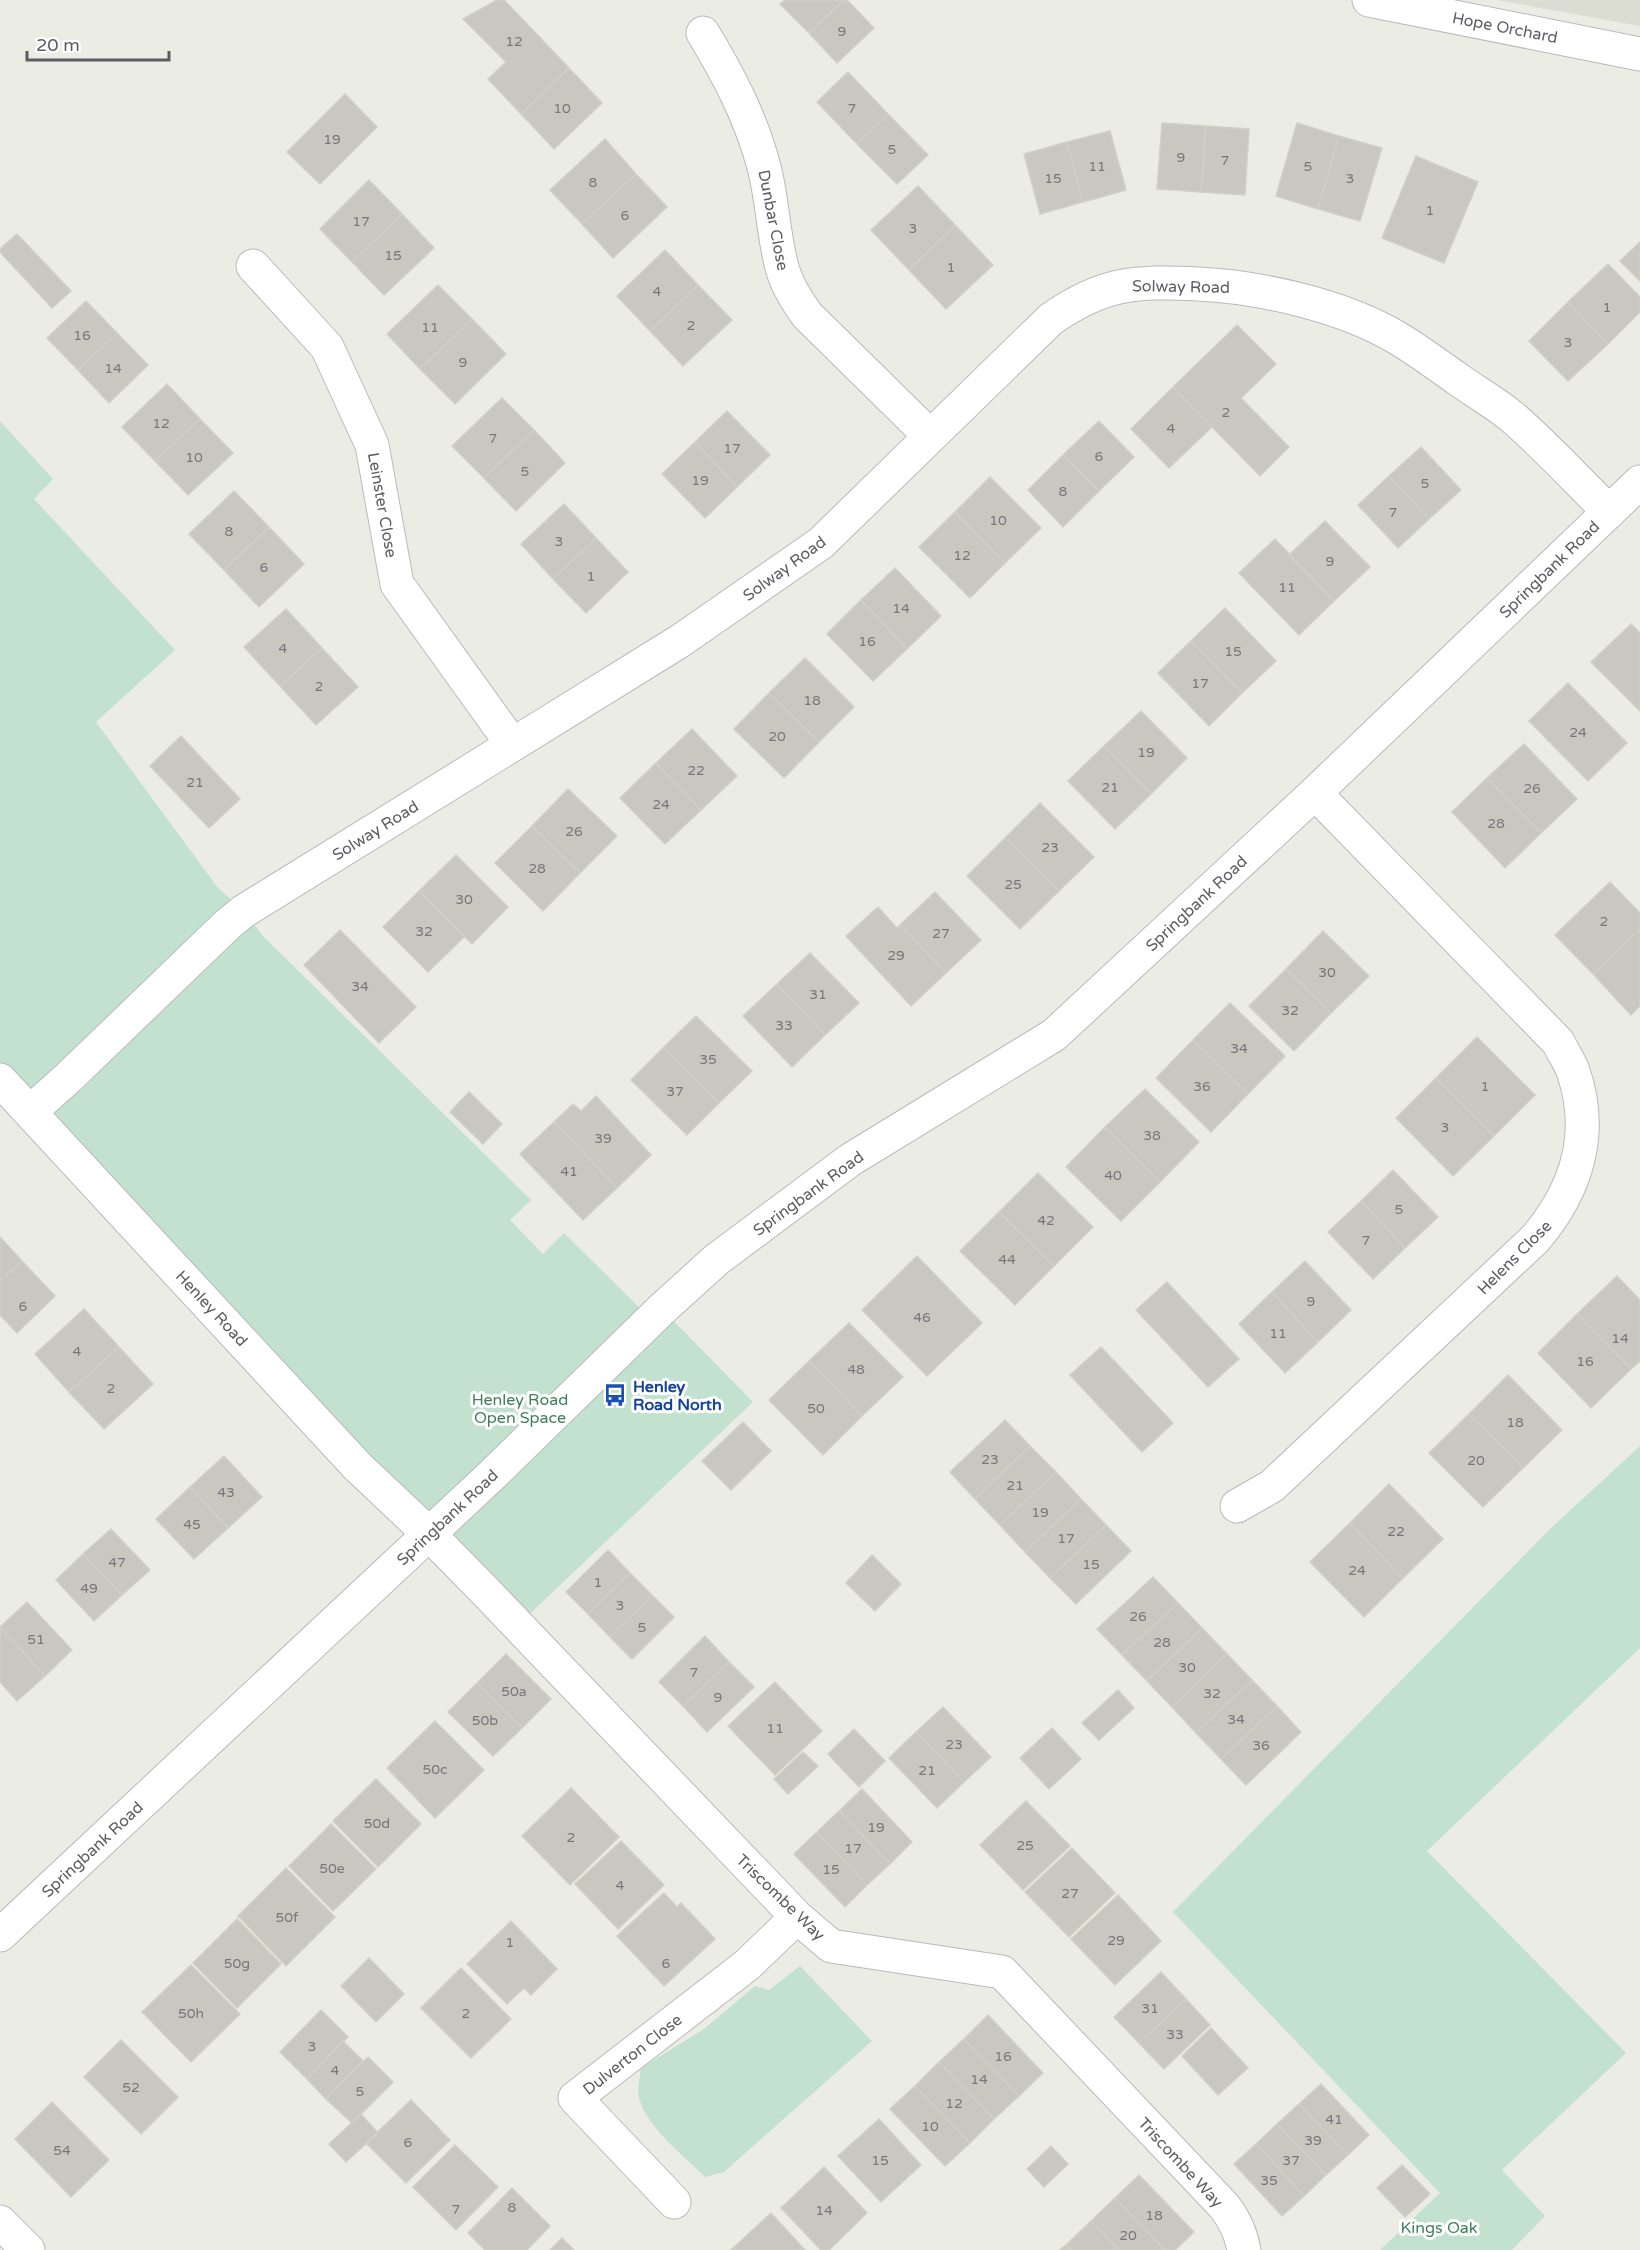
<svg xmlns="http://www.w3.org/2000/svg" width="1640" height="2250" viewBox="0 0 1640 2250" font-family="'Varela Round',sans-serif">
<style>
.education{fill:#dbdcd2}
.green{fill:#c3e1cf}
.building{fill:#c8c8c1;stroke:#d0d0c3;stroke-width:1.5}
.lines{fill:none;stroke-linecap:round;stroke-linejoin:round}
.minor-casing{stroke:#b9b9be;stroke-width:35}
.tertiary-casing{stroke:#b9b9be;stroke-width:35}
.minor{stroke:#fff;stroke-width:33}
.tertiary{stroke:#fff;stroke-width:33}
.labels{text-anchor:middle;stroke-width:6;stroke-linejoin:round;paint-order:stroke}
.number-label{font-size:14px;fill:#77777a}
.street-label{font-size:16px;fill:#5c5c63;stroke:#fff}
.transit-label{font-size:16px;font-weight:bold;fill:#164399;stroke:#fff;text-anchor:start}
.park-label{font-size:16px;fill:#3f7f5a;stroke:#fff}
</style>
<rect width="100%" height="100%" fill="#ebede4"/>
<path class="education" d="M1497 0H1640V26Z"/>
<path class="green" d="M0 421 53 479 34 499 175 650 96 722 218 888 244 911 262 935 531 1200 510 1220 543 1254 564 1233 652 1320 662 1309 753 1402 518 1625 0 1080Z
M1640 1446V1648L1427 1851 1626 2053 1502 2170 1545 2216 1512 2250H1380L1440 2193 1173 1912 1550 1529Z
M800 1966 872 2041 724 2172 705 2177C685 2157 648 2128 640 2101 636 2091 640 2078 641 2068L704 2029 755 1986 769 1990Z"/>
<path class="building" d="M497 0H504L569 68 521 114 488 79 506 62 463 19Z
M785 0H844L809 33 780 4Z
M844 0H847L874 28 837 63 809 33Z
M569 68 602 103 554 149 521 114Z
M848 72 888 114 857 144 817 102Z
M345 94 377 127 320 184 287 152Z
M888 114 928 155 897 184 857 144Z
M1162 123 1206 126 1201 192 1157 189Z
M1297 123 1339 136 1318 209 1276 196Z
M1206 126 1249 129 1245 195 1201 192Z
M1110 131 1126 190 1083 202 1067 142Z
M1339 136 1382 148 1360 221 1318 209Z
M605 139 636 174 582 224 550 190Z
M1067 142 1083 202 1040 214 1024 154Z
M1416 156 1478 182 1444 263 1382 238Z
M636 174 667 207 613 258 582 224Z
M369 180 402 214 352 262 320 229Z
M918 186 955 225 909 270 871 230Z
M402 214 434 248 384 295 352 262Z
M955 225 993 265 946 309 909 270Z
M17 234 71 291 52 308 0 252V249Z
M1640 242V281L1620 261Z
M665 250 698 285 650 331 617 296Z
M1608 264 1640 297V312L1608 344 1568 302Z
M438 285 472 319 420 369 387 334Z
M698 285 732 320 683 366 650 331Z
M86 301 117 333 78 370 47 338Z
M1568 302 1608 344 1568 381 1529 341Z
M472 319 506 354 455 404 420 369Z
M1237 325 1276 364 1241 398 1289 447 1260 476 1173 387Z
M117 333 148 365 109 403 78 370Z
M167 384 200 419 155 461 122 427Z
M1173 387 1212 427 1169 468 1131 429Z
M502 398 534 430 484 478 452 446Z
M727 411 770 455 737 487 695 442Z
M200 419 233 453 188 495 155 461Z
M1099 421 1134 457 1099 491 1063 455Z
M534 430 565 463 516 511 484 478Z
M695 442 737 487 705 518 662 474Z
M1421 447 1461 490 1429 519 1389 476Z
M1063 455 1099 491 1063 527 1028 490Z
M1389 476 1429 519 1398 548 1358 505Z
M990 477 1041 528 1005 563 955 512Z
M234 491 269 527 224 570 189 534Z
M564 504 596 538 553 579 521 544Z
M955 512 1005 563 970 598 919 547Z
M1325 521 1370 567 1334 601 1289 555Z
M269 527 304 564 259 607 224 570Z
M596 538 628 572 586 613 553 579Z
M1275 539 1334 601 1299 635 1239 573Z
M895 568 941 616 907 649 861 600Z
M861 600 907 649 873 681 827 634Z
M1225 608 1276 661 1242 693 1191 641Z
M286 609 322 648 280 686 244 647Z
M1631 624 1640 633V711L1591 662Z
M1191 641 1242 693 1209 726 1158 673Z
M322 648 358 687 316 725 280 686Z
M805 658 854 707 819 742 769 693Z
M1568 683 1627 743 1588 781 1529 721Z
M769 693 819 742 784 778 734 729Z
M1141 711 1187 758 1151 794 1104 746Z
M692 729 737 776 701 810 656 763Z
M181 736 240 799 209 828 150 766Z
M1524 744 1577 799 1541 833 1487 778Z
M1104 746 1151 794 1115 829 1068 781Z
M656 763 701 810 665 844 620 798Z
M1487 778 1541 833 1505 868 1452 812Z
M568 789 617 836 580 873 532 826Z
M1040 803 1094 857 1059 891 1005 838Z
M532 826 580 873 543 911 495 863Z
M1005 838 1059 891 1020 929 967 876Z
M456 855 508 907 472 944 419 891Z
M1610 882 1640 913V929L1593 974 1555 935Z
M419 891 465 936 428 972 383 927Z
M935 892 981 940 946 973 900 925Z
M878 907 897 928 900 925 946 973 911 1006 846 936Z
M1640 929V1006L1631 1015 1593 974Z
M340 930 416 1007 379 1043 304 965Z
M1323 931 1369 976 1331 1013 1286 969Z
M810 953 859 1003 825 1035 777 984Z
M1286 969 1331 1013 1294 1051 1249 1006Z
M777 984 825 1035 792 1067 743 1016Z
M1230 1003 1285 1056 1248 1094 1193 1040Z
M696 1016 752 1071 719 1103 664 1047Z
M1477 1037 1535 1095 1494 1136 1436 1078Z
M1193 1040 1248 1094 1211 1132 1156 1078Z
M664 1047 719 1103 687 1135 631 1080Z
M1436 1078 1494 1136 1453 1176 1396 1118Z
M1145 1089 1199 1142 1160 1182 1105 1127Z
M469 1092 502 1124 483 1144 450 1112Z
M596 1096 651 1155 617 1188 554 1122 573 1104 581 1111Z
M554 1122 617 1188 583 1220 520 1154Z
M1105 1127 1160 1182 1121 1221 1066 1167Z
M1393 1170 1438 1217 1405 1248 1361 1201Z
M1038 1173 1093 1227 1054 1266 999 1212Z
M1361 1201 1405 1248 1373 1279 1328 1232Z
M999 1212 1054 1266 1015 1305 960 1251Z
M0 1237 22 1261 0 1281Z
M917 1256 982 1323 927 1376 862 1310Z
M22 1261 55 1296 17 1333 0 1315V1281Z
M1305 1261 1351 1310 1318 1342 1272 1292Z
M1617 1276 1640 1300V1361L1631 1369 1577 1314Z
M1167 1282 1239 1359 1208 1387 1136 1310Z
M1272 1292 1318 1342 1285 1373 1239 1324Z
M84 1309 119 1347 69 1392 35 1354Z
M1577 1314 1631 1369 1591 1408 1538 1353Z
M849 1323 903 1377 862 1416 809 1361Z
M119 1347 153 1384 104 1429 69 1392Z
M1101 1347 1173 1423 1142 1452 1070 1375Z
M809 1361 862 1416 823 1455 769 1400Z
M1508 1375 1562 1430 1523 1468 1469 1414Z
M1469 1414 1523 1468 1483 1507 1429 1453Z
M1005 1420 1030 1446 975 1499 950 1472Z
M743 1422 771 1451 731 1490 702 1461Z
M1030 1446 1056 1472 1000 1525 975 1499Z
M224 1456 262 1497 228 1528 190 1487Z
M1056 1472 1081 1499 1025 1552 1000 1525Z
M1389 1484 1443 1539 1403 1578 1350 1523Z
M190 1487 228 1528 194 1559 156 1519Z
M1081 1499 1106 1525 1050 1578 1025 1552Z
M1350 1523 1403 1578 1364 1617 1310 1562Z
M1106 1525 1131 1551 1076 1604 1050 1578Z
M111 1529 150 1570 122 1595 83 1554Z
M608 1550 630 1573 588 1614 566 1592Z
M83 1554 122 1595 94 1621 56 1580Z
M872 1555 901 1584 875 1611 846 1583Z
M630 1573 652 1595 610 1637 588 1614Z
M1153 1577 1178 1603 1122 1655 1097 1629Z
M652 1595 674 1617 632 1659 610 1637Z
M27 1602 72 1650 45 1676 0 1627Z
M1178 1603 1202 1628 1147 1681 1122 1655Z
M0 1627 45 1676 17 1701 0 1682Z
M1202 1628 1227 1654 1172 1707 1147 1681Z
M705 1636 729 1662 683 1706 659 1682Z
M506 1654 551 1699 522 1728 477 1683Z
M1227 1654 1252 1680 1196 1733 1172 1707Z
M729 1662 754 1687 707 1732 683 1706Z
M1252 1680 1277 1706 1221 1759 1196 1733Z
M775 1682 822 1731 775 1775 728 1726Z
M477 1683 522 1728 493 1756 448 1712Z
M1118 1690 1134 1708 1099 1740 1082 1723Z
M1277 1706 1301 1732 1246 1785 1221 1759Z
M943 1707 991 1757 964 1782 916 1732Z
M435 1721 484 1770 435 1818 387 1768Z
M1052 1728 1081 1759 1049 1789 1020 1758Z
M854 1729 885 1761 859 1787 828 1754Z
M916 1732 964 1782 937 1808 889 1758Z
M803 1752 818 1766 788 1794 774 1779Z
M376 1779 421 1824 378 1867 333 1821Z
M571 1788 619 1837 570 1885 522 1836Z
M862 1789 912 1842 890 1864 839 1811Z
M1026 1801 1070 1846 1023 1890 980 1845Z
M839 1811 890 1864 867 1885 817 1832Z
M331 1824 376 1869 333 1911 289 1866Z
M817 1832 867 1885 845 1907 794 1854Z
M621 1841 664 1885 618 1929 575 1884Z
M1072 1848 1115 1893 1069 1937 1025 1892Z
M286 1868 335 1917 286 1966 238 1916Z
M664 1893 677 1907 681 1903 715 1939 664 1986 617 1936Z
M1118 1895 1161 1941 1115 1985 1071 1939Z
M237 1919 281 1964 237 2008 193 1963Z
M511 1921 557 1969 531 1995 524 1988 507 2004 467 1964Z
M369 1958 404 1994 376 2022 341 1986Z
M191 1965 240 2014 191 2062 142 2012Z
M461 1968 511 2019 471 2058 421 2008Z
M1161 1972 1186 1999 1139 2043 1114 2017Z
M1186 1999 1210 2025 1164 2069 1139 2043Z
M321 2010 348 2037 307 2079 280 2052Z
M988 2015 1043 2073 1019 2096 964 2039Z
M1211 2028 1248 2068 1218 2095 1182 2056Z
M964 2039 1019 2096 994 2119 939 2062Z
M121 2040 178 2097 141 2134 84 2077Z
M343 2041 363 2061 326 2099 307 2079Z
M368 2057 393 2082 352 2123 326 2099Z
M939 2062 994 2119 970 2143 915 2086Z
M1321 2084 1369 2135 1348 2155 1299 2104Z
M915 2086 970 2143 945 2166 890 2109Z
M411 2100 450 2140 406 2183 366 2143Z
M52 2102 109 2160 71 2197 15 2139Z
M1299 2104 1348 2155 1326 2175 1277 2124Z
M361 2114 378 2133 346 2162 329 2144Z
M879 2119 921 2165 881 2202 838 2156Z
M1277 2124 1326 2175 1304 2196 1256 2144Z
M1256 2144 1304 2196 1282 2216 1234 2164Z
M455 2145 498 2187 456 2230 413 2187Z
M1051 2146 1068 2164 1044 2187 1027 2169Z
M1402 2165 1430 2194 1405 2217 1377 2188Z
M824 2167 867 2213 829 2250H821L781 2208Z
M1139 2175 1194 2232 1175 2250H1165L1115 2198Z
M512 2188 550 2226 527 2250H485L468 2233Z
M1115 2198 1165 2250H1119L1091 2221Z
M771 2213 805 2250H731Z
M1091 2221 1119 2250H1073L1067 2244Z
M562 2238 574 2250H550Z
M1067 2244 1073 2250H1060Z"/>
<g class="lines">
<g class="minor-casing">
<path id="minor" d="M1369 0 1640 54
M703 33C729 76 751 118 764 167 773 201 773 237 783 271 788 287 797 301 807 315L930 436
M253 266 327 347 372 445 397 584 512 744
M0 1080 357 1466 428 1533 484 1590 797 1917 831 1946 1002 1972 1224 2206C1235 2220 1241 2233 1244 2250
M31 1111 69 1077 228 924 244 911 680 641 821 543 1051 319C1104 282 1136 281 1198 284 1261 287 1345 306 1399 339 1419 351 1439 366 1459 380 1476 392 1495 403 1511 416 1546 446 1577 480 1609 512
M1237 1506 1272 1486 1535 1239C1576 1191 1595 1134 1573 1071 1569 1061 1563 1052 1558 1042L1315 793
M674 2202 575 2098 747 1965 797 1917
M0 2222 28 2250"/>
</g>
<g class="tertiary-casing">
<path id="tertiary" d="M0 1935 491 1476 662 1309 716 1260 850 1160 1054 1035 1315 793 1640 482"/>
</g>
<use href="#minor" class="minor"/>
<use href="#tertiary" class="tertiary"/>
</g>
<defs>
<g id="bus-bare" transform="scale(1.8)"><path d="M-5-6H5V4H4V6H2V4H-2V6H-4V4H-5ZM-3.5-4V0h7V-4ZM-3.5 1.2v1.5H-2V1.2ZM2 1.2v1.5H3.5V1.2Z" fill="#1a4fb4" stroke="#fff" stroke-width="2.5" paint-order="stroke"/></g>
</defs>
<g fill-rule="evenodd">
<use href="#bus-bare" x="615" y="1395"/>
</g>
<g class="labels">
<g class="number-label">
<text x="842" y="36">9</text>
<text x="514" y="46">12</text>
<text x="562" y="113">10</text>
<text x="852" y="113">7</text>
<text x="332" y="144">19</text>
<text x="892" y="154">5</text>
<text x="1181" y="162">9</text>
<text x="1225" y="165">7</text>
<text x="1097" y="171">11</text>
<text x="1308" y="171">5</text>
<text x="1053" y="183">15</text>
<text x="1350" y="183">3</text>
<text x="593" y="187">8</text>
<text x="1430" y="215">1</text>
<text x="625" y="220">6</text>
<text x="361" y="226">17</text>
<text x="913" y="233">3</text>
<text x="393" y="260">15</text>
<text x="951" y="272">1</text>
<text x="657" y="296">4</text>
<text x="1607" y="312">1</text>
<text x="691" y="330">2</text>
<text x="430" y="332">11</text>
<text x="82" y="340">16</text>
<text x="1568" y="347">3</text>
<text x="463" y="367">9</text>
<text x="113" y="373">14</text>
<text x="1226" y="417">2</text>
<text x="161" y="428">12</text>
<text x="1171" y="433">4</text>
<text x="493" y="443">7</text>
<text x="732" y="453">17</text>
<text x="1099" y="461">6</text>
<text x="194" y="462">10</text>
<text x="525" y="476">5</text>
<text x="700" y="485">19</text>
<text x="1425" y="488">5</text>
<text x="1063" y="496">8</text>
<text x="1393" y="517">7</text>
<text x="998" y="525">10</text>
<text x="229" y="536">8</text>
<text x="559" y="546">3</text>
<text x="962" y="560">12</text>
<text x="1330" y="566">9</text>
<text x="264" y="572">6</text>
<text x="591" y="581">1</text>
<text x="1287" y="592">11</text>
<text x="901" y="613">14</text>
<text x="867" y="646">16</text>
<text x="283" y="653">4</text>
<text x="1233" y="656">15</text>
<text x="1200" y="688">17</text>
<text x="319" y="691">2</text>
<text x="812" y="705">18</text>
<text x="1578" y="737">24</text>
<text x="777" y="741">20</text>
<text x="1146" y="757">19</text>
<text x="696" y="775">22</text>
<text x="195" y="787">21</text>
<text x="1110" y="792">21</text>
<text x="1532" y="793">26</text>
<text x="661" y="809">24</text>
<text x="1496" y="828">28</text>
<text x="574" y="836">26</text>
<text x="1050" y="852">23</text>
<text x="537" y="873">28</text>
<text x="1013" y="889">25</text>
<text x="464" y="904">30</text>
<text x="1604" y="926">2</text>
<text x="424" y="936">32</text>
<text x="941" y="938">27</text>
<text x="896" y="960">29</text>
<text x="1327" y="977">30</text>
<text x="360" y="991">34</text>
<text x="818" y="999">31</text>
<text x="1290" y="1015">32</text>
<text x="784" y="1030">33</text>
<text x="1239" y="1053">34</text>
<text x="708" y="1064">35</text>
<text x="1202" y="1091">36</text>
<text x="1485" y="1091">1</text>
<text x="675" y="1096">37</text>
<text x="1445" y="1132">3</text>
<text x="1152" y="1140">38</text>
<text x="603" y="1143">39</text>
<text x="569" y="1176">41</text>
<text x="1113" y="1180">40</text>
<text x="1399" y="1214">5</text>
<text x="1046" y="1225">42</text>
<text x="1366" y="1245">7</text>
<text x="1007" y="1264">44</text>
<text x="1311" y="1306">9</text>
<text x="23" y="1311">6</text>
<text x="922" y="1322">46</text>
<text x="1278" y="1338">11</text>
<text x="1620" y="1343">14</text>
<text x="77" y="1356">4</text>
<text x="1585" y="1366">16</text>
<text x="856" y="1374">48</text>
<text x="111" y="1393">2</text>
<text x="816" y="1413">50</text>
<text x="1515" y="1427">18</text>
<text x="990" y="1464">23</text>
<text x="1476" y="1465">20</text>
<text x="1015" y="1490">21</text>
<text x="226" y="1497">43</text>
<text x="1040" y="1517">19</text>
<text x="192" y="1529">45</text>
<text x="1396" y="1536">22</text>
<text x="1066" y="1543">17</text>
<text x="117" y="1567">47</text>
<text x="1091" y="1569">15</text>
<text x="1357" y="1575">24</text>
<text x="598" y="1587">1</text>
<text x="89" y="1593">49</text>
<text x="620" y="1610">3</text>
<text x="1138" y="1621">26</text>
<text x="642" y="1632">5</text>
<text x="36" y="1644">51</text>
<text x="1162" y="1647">28</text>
<text x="1187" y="1672">30</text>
<text x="694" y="1677">7</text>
<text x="514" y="1696">50a</text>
<text x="1212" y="1698">32</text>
<text x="718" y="1702">9</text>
<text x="1236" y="1724">34</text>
<text x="485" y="1725">50b</text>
<text x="775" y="1733">11</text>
<text x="954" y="1749">23</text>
<text x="1261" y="1750">36</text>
<text x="435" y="1774">50c</text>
<text x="927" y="1775">21</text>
<text x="377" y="1828">50d</text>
<text x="876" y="1832">19</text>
<text x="571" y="1842">2</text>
<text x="1025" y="1850">25</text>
<text x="853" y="1853">17</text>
<text x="332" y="1873">50e</text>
<text x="831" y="1874">15</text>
<text x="620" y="1890">4</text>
<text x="1070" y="1898">27</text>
<text x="287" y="1922">50f</text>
<text x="1116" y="1945">29</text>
<text x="510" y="1947">1</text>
<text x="237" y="1968">50g</text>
<text x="666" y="1968">6</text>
<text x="1150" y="2013">31</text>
<text x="191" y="2018">50h</text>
<text x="466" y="2018">2</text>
<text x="1175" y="2039">33</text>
<text x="312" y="2051">3</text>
<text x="1003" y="2061">16</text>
<text x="335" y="2075">4</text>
<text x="979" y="2084">14</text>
<text x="131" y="2092">52</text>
<text x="360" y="2096">5</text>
<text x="954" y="2108">12</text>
<text x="1334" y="2124">41</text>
<text x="930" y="2131">10</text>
<text x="1313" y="2145">39</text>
<text x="408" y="2147">6</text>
<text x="62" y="2155">54</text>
<text x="880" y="2165">15</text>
<text x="1291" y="2165">37</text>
<text x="1269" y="2185">35</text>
<text x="512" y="2212">8</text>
<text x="456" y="2214">7</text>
<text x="824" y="2215">14</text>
<text x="1154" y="2220">18</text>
<text x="1128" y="2240">20</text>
</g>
<g class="street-label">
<text transform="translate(1505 27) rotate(11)" y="6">Hope Orchard</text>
<text transform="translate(774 220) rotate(79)" y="6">Dunbar Close</text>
<text transform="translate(1181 286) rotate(1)" y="6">Solway Road</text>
<text transform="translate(383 505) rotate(80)" y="6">Leinster Close</text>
<text transform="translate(784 568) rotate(-36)" y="6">Solway Road</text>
<text transform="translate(1549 569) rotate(-44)" y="6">Springbank Road</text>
<text transform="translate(375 830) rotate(-32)" y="6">Solway Road</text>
<text transform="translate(1196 903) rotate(-43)" y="6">Springbank Road</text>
<text transform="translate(808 1193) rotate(-36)" y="6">Springbank Road</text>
<text transform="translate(1514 1257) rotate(-45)" y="6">Helens Close</text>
<text transform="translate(212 1308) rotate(47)" y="6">Henley Road</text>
<text transform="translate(447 1517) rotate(-43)" y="6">Springbank Road</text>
<text transform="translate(92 1849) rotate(-43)" y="6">Springbank Road</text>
<text transform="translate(781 1897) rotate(44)" y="6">Triscombe Way</text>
<text transform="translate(632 2054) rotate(-38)" y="6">Dulverton Close</text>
<text transform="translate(1181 2162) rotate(47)" y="6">Triscombe Way</text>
</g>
<g class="transit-label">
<text x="633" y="1392">Henley<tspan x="633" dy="18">Road North</tspan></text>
</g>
<g class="park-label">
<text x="520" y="1405">Henley Road<tspan x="520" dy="18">Open Space</tspan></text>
<text x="1439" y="2233">Kings Oak</text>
</g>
</g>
<path d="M27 51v9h142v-9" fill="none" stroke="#5c5c63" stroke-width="3"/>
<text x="36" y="51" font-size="18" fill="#5c5c63" stroke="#ffffff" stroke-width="4.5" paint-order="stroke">20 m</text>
</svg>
